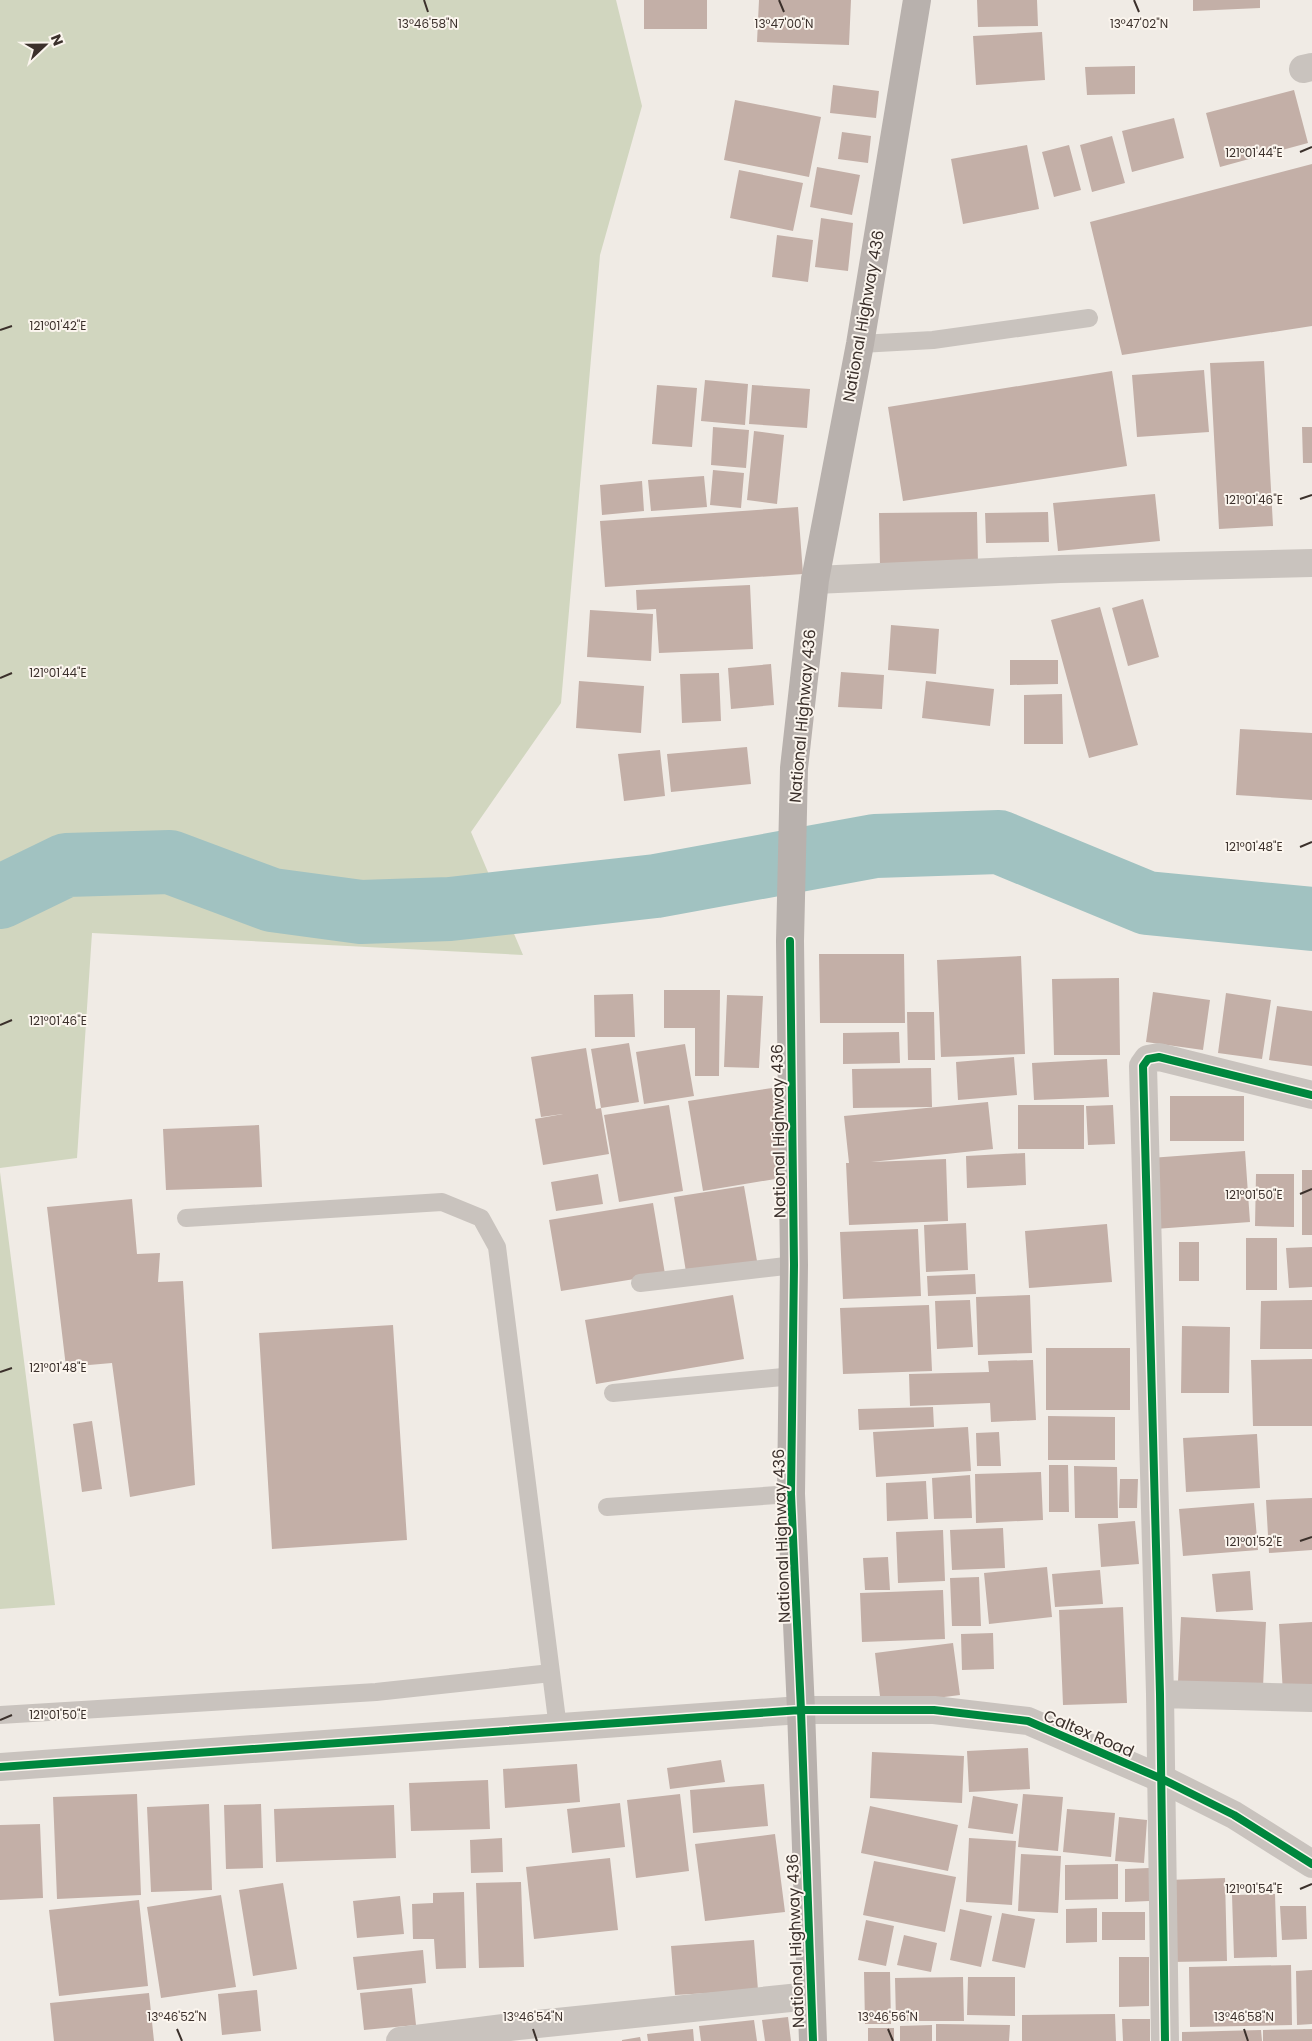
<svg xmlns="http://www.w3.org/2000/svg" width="1312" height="2041" viewBox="0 0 1312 2041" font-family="Poppins,sans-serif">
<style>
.green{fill:#d1d6bf}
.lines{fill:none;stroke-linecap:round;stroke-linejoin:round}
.river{stroke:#a1c2c1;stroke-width:64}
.building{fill:#c3afa7}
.service{stroke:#c9c3be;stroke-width:18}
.minor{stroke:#c9c3be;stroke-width:28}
.tertiary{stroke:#c9c3be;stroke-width:28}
.primary{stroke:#b8b1ad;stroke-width:28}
.cycleway-casing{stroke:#fbf5ee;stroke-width:11}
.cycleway{stroke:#00873e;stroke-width:8}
.ticks{fill:none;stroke:#3b302b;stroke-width:2}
.labels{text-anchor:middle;stroke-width:4;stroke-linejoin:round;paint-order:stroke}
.street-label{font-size:16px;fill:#3b302b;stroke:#fbf5ee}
.ticks-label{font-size:12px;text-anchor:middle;fill:#3b302b;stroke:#fbf5ee;stroke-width:4;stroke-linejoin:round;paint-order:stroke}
</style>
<rect width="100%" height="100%" fill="#f0ebe5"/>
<path class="green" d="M0 0H616L642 106 600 255 561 703 471 832 523 955 92 933 77 1158 0 1168Z
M0 1172 55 1605 0 1609Z"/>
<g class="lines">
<path class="river" d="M0 897 66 865 170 862 272 900 361 912 450 909 656 886 875 846 999 842 1147 903 1312 919"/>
</g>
<path class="building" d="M644 0H707V29H644Z
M759 0H851L849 45 757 42Z
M977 0H1037L1038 26 978 27Z
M1193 0H1260V8L1193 11Z
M1042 32 1045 80 976 85 973 36Z
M1135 66V94L1087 95 1085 67Z
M833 85 879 91 876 118 830 113Z
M1294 90 1308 143 1220 167 1206 113Z
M735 100 821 117 809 177 724 160Z
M1174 118 1184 158 1132 172 1122 131Z
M842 132 871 136 868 163 838 159Z
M1112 136 1125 183 1092 192 1080 145Z
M1027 145 1039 209 963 224 951 159Z
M1069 145 1081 190 1054 197 1042 152Z
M1312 164V326L1122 355 1090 222Z
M817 167 860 175 852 215 810 207Z
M739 170 803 183 793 231 730 218Z
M821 218 853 223 848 271 815 267Z
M777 235 813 240 808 282 772 277Z
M1264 361 1273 526 1219 529 1210 363Z
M1204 370 1209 432 1137 437 1132 375Z
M1112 371 1127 466 903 501 888 407Z
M705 380 748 384 745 425 701 421Z
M657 385 697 388 692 447 652 444Z
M752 385 810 389 807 428 749 424Z
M713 427 749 430 746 468 711 465Z
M1302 427H1312V463H1303Z
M754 431 784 435 777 504 747 500Z
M713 470 744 473 741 508 710 505Z
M704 476 707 507 651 511 648 480Z
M642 481 644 511 602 515 600 485Z
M1155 494 1160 541 1058 551 1053 503Z
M798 507 803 574 605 587 600 521Z
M977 512 978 566 880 567 879 513Z
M1048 512 1049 542 986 543 985 513Z
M750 585 753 649 659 653 656 609 637 610 636 590Z
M1143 599 1159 657 1128 666 1112 608Z
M1100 607 1138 745 1089 758 1051 620Z
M590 610 653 614 651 661 587 657Z
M891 625 939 629 936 674 888 670Z
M1010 660H1058V684L1010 685Z
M771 664 774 705 731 709 728 668Z
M841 672 884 675 882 709 838 707Z
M719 673 721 721 682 723 680 674Z
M579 681 644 686 641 733 576 728Z
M926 681 994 689 990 726 922 718Z
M1062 694 1063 744H1024V695Z
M1240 729 1312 733V800L1236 795Z
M747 747 751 784 671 792 667 754Z
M660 750 665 796 624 801 618 754Z
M819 954H904L905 1023H820Z
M1021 956 1025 1054 941 1057 937 960Z
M1119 978 1120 1055H1054L1052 979Z
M664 990H720L719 1076H695V1028H664Z
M1153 992 1210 1000 1203 1050 1146 1042Z
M1226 993 1271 1000 1262 1059 1218 1053Z
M633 994 635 1037H595L594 995Z
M727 995 763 996 759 1068 724 1067Z
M1277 1006 1312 1011V1066L1269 1060Z
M907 1012H934L935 1060H908Z
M899 1032 900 1063 843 1064V1033Z
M629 1043 639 1102 601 1108 591 1049Z
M685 1044 694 1096 644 1104 636 1052Z
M586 1048 596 1109 601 1108 609 1154 543 1165 535 1119 563 1114 541 1117 531 1057Z
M1014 1057 1017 1095 958 1100 956 1062Z
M1107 1059 1109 1097 1034 1100 1032 1063Z
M931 1068 932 1107 853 1108 852 1069Z
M772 1088 787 1177 703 1191 688 1101Z
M1170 1096H1244V1141H1170Z
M988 1102 993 1149 871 1162 946 1159 948 1221 849 1225 846 1163H849L844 1116Z
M669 1105 683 1191 619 1202 604 1115Z
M1018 1105H1084V1149H1018Z
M1113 1105 1115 1144 1088 1145 1086 1106Z
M259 1125 262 1187 166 1190 163 1129Z
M1245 1151 1250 1222 1155 1229 1150 1158Z
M1025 1153 1026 1185 967 1188 966 1156Z
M1302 1170H1312V1235H1302Z
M598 1174 603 1204 556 1211 551 1182Z
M1256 1174H1294V1227L1255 1226Z
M744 1186 757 1261 686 1272 674 1197Z
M132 1199 137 1254 160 1253 158 1282 183 1281 195 1485 130 1497 112 1363 66 1367 47 1207Z
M653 1203 665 1274 561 1291 549 1220Z
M966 1223 968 1270 926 1272 924 1225Z
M1107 1224 1112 1282 1029 1288 1025 1231Z
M918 1229 921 1296 843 1299 840 1232Z
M1246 1238H1277V1290H1246Z
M1179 1242H1199V1281H1179Z
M1312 1247V1287L1289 1288 1286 1248Z
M975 1274 976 1294 928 1296 927 1276Z
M733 1295 744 1359 596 1384 585 1320Z
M1030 1295 1032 1353 978 1355 976 1297Z
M970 1300 973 1347 937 1349 935 1301Z
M1312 1300V1349H1260L1261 1301Z
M929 1305 932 1371 843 1374 840 1308Z
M393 1325 407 1540 272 1549 259 1333Z
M1182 1326 1230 1327 1229 1393H1181Z
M1046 1348H1130V1410H1046Z
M1312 1359V1426H1253L1251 1360Z
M1033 1360 1036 1420 991 1422 990 1403 910 1406 909 1374 989 1372 988 1361Z
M933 1407 934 1427 859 1430 858 1409Z
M1048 1416 1115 1417V1460H1048Z
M92 1421 102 1489 82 1492 73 1424Z
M968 1427 971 1471 876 1477 873 1432Z
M999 1432 1001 1466H977L976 1433Z
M1257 1434 1260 1488 1186 1492 1183 1438Z
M1049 1465H1068L1069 1512H1049Z
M1074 1466 1117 1467 1118 1518H1075Z
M1041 1472 1043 1520 976 1523 975 1474Z
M970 1475 972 1518 934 1519 932 1478Z
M1120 1479H1138L1137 1508H1119Z
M926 1481 928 1519 887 1521 886 1483Z
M1312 1498V1550L1269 1553 1266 1500Z
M1254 1503 1258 1550 1183 1556 1179 1509Z
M1135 1521 1139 1564 1101 1567 1098 1524Z
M1003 1528 1005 1568 952 1570 950 1530Z
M943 1530 945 1581 898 1583 896 1532Z
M888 1557 890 1590H865L863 1558Z
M1047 1567 1052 1617 989 1624 984 1573Z
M1100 1570 1103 1604 1055 1607 1052 1574Z
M1250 1571 1253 1610 1216 1612 1212 1574Z
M979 1577 981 1626H952L950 1578Z
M943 1590 945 1639 862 1642 860 1593Z
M1123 1607 1127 1703 1063 1705 1059 1610Z
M1181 1617 1266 1622 1263 1687 1178 1682Z
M1312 1622V1692L1283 1694 1279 1624Z
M993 1633 994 1669 962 1670 961 1634Z
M953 1643 960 1695 881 1705 875 1653Z
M1028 1748 1030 1789 969 1792 967 1751Z
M872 1752 964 1756 962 1803 870 1798Z
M721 1760 725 1782 670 1789 667 1768Z
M577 1764 580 1802 505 1808 503 1769Z
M488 1780 490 1829 411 1831 409 1783Z
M764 1784 768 1826 693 1833 690 1790Z
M137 1794 141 1895 57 1899 53 1797Z
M680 1794 689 1871 636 1878 627 1800Z
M1023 1794 1063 1797 1058 1851 1018 1847Z
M973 1796 1018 1804 1013 1834 968 1828Z
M620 1803 625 1847 572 1853 567 1809Z
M209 1804 212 1890 151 1892 147 1807Z
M261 1804 263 1868 226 1869 224 1805Z
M394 1805 396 1858 276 1862 274 1809Z
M870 1806 958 1825 948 1871 861 1853Z
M1067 1809 1115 1813 1111 1857 1063 1852Z
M1119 1817 1147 1820 1144 1863 1115 1861Z
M40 1824 43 1898 0 1900V1825Z
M775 1834 785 1912 705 1921 695 1844Z
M502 1838 503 1872 471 1873 470 1840Z
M969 1838 1016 1841 1012 1905 966 1902Z
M1021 1854 1061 1856 1058 1913 1018 1911Z
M610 1858 618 1930 534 1939 526 1867Z
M874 1861 956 1877 945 1932 863 1915Z
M1118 1864V1899L1065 1900V1865Z
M1149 1868V1901L1125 1902V1869Z
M1225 1878 1227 1961 1171 1962 1168 1880Z
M521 1882 524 1967 479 1968 476 1883Z
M283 1883 297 1969 253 1976 239 1890Z
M464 1892 466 1968 436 1969 434 1939H413L412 1904 433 1903V1893Z
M1275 1894 1277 1957 1234 1958 1232 1895Z
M221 1895 236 1987 161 1998 147 1907Z
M400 1896 404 1934 357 1938 353 1901Z
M139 1900 148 1986 59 1996 49 1910Z
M1280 1906H1306L1307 1939 1282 1940Z
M1097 1908V1942L1066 1943V1909Z
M960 1909 992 1916 981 1967 950 1960Z
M1102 1912H1145V1940H1102Z
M1002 1913 1035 1919 1025 1968 992 1961Z
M866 1920 894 1926 886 1966 858 1960Z
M904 1935 937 1943 931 1972 897 1965Z
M754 1940 758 1990 675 1995 671 1946Z
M423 1950 426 1983 357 1990 353 1957Z
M1119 1957H1149V2006L1119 2007Z
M1291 1965 1292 2025 1190 2027 1189 1967Z
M1312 1970V2024L1297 2025 1296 1971Z
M864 1972H890L891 2024H865Z
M963 1977 964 2021H896L895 1978Z
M968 1977H1015V2016L967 2015Z
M412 1988 416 2025 364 2030 360 1993Z
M257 1990 261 2031 222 2035 218 1994Z
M149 1993 154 2041H54L50 2003Z
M1115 2014 1116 2041H1022V2015Z
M788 2017 791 2041H765L762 2020Z
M1122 2019H1150V2041H1123Z
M754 2020 757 2041H701L699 2026Z
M936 2024 1010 2025 1009 2041H936Z
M932 2025V2041H900V2026Z
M868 2028H894V2041H868Z
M693 2029 694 2041H648L647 2034Z
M1312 2029V2041H1263V2030Z
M1261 2030 1262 2041H1182V2032Z
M640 2037 641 2041H622V2040Z"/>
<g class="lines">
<path class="service" d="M860 344 933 340 1089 318
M186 1218 442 1202 481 1218 497 1247 558 1728
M640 1283 794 1265
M613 1393 793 1376
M607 1507 791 1494
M0 1715 376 1692 551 1673"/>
<path class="minor" d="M1303 69 1312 67
M1160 1694 1312 1698
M0 1767 801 1710
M400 2041 518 2026 810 1996
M1165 2041 1160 1694 1143 1066 1148 1059 1159 1057 1312 1095"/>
<path class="tertiary" d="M815 580 1060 569 1312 563
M801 1710H934L1028 1721 1162 1779 1234 1815 1312 1864"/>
<path class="primary" d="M813 2041 801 1710 791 1494 794 1265 790 941 794 768 815 580 860 344 917 0"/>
<g class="cycleway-casing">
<path id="cycleway" d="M790 941 794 1265 791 1494 801 1710 813 2041
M0 1767 801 1710H934L1028 1721 1162 1779 1234 1815 1312 1864
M1165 2041 1160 1694 1143 1066 1148 1059 1159 1057 1312 1095"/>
</g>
<use href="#cycleway" class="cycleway"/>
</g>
<path class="ticks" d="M424 0 428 12M779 0 784 12M1134 0 1139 12M1300 152 1312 147M0 330 12 326M1300 499 1312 495M0 678 12 673M1300 847 1312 842M0 1025 12 1020M1300 1194 1312 1189M0 1372 12 1368M1300 1541 1312 1537M0 1720 12 1715M1300 1889 1312 1884M177 2029 182 2041M533 2029 537 2041M888 2029 893 2041M1244 2029 1248 2041"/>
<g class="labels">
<g class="street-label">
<text transform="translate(863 316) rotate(-80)" y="6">National Highway 436</text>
<text transform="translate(802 716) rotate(-85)" y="6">National Highway 436</text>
<text transform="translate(778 1131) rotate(-91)" y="6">National Highway 436</text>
<text transform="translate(781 1536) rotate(-92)" y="6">National Highway 436</text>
<text transform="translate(1089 1733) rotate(23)" y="6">Caltex Road</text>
<text transform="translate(795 1941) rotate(-92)" y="6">National Highway 436</text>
</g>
</g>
<g class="ticks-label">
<text x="428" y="28">13°46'58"N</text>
<text x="784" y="28">13°47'00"N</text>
<text x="1139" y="28">13°47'02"N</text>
<text x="1254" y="157">121°01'44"E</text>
<text x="58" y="330">121°01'42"E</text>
<text x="1254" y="504">121°01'46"E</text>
<text x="58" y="677">121°01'44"E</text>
<text x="1254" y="851">121°01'48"E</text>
<text x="58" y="1025">121°01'46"E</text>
<text x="1254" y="1199">121°01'50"E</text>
<text x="58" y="1372">121°01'48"E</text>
<text x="1254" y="1546">121°01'52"E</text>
<text x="58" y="1719">121°01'50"E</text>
<text x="1254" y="1893">121°01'54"E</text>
<text x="177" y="2021">13°46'52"N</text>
<text x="533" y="2021">13°46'54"N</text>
<text x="888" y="2021">13°46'56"N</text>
<text x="1244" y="2021">13°46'58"N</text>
</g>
<g transform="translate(45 45) rotate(68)" stroke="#fbf5ee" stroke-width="4" paint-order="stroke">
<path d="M0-4L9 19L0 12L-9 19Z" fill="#3b302b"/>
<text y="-8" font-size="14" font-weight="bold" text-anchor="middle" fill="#3b302b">N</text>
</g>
</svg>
